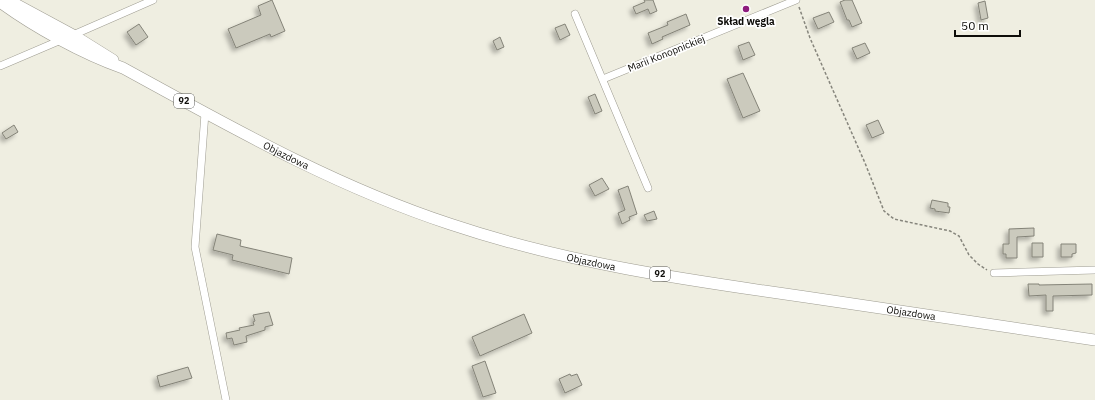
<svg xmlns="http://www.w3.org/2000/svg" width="1095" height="400" viewBox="0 0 1095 400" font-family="'IBM Plex Sans',sans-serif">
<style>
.building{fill:#cbcabd;stroke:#848378;filter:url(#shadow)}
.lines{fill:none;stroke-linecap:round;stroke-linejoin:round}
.minor-casing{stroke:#9e9c91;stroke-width:8}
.primary-casing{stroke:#9e9c91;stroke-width:12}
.path{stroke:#86857c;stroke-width:1.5;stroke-dasharray:3 2;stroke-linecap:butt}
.minor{stroke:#fff;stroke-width:7}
.primary{stroke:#fff;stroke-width:11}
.poi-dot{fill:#8d1b7d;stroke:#fff;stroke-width:1.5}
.labels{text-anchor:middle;stroke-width:3.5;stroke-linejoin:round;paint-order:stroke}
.shield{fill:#fff;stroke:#565653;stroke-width:1}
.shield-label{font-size:9px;font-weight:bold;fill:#0e0d09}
.poi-label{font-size:10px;font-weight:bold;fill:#0e0d09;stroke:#fff}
.street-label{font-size:10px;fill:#0e0d09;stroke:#fff}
</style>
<defs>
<filter id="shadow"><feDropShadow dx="-3.5" dy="3.5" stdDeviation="2" flood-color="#0004"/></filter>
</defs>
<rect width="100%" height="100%" fill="#efeee1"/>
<path class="building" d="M272 0 285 31 271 37 270 34 236 48 228 29 261 15 258 6Z
M644 0H653L657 11 650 14 648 9 636 14 633 7 645 2Z
M845 0H852L862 23 852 27 849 20H847L840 2Z
M985 1 988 18 981 20 978 3Z
M829 12 834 22 818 29 813 18Z
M686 14 690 25 662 37 663 39 652 44 648 33 668 25 667 22Z
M139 24 148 37 136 45 127 32Z
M565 24 570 35 560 40 555 28Z
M500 37 504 47 497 50 493 41Z
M749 42 755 55 743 60 738 46Z
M865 43 870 53 857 59 852 48Z
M743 73 760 111 743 118 727 79Z
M595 94 602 111 595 114 588 97Z
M878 120 884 133 872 138 866 125Z
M14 125 18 132 6 139 2 133Z
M602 178 609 189 595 196 589 185Z
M628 186 637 214 629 217 630 220 622 224 618 213 625 210 618 190Z
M932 200 948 203V207H950L949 213 935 211V209L930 208Z
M654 211 657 219 647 221 644 215Z
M1034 228V236L1017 237V258H1006V254H1003V244H1009V229Z
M217 234 241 240 240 246 292 258 289 274 232 260 233 255 213 250Z
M1032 243H1043V257H1032Z
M1061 244H1076V253L1072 254V257H1061Z
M1028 284H1039V285L1092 284V295L1053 296V311H1046V295L1029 296Z
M269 312 273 325 265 327V330L246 336 247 342 234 345 232 338 227 339 226 333 240 330 239 328 254 325 253 322 255 321 253 315Z
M524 314 532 333 480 356 472 337Z
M485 361 496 393 483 397 472 366Z
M188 367 192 378 160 387 157 376Z
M570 374 571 376 577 374 582 385 565 393 559 379Z"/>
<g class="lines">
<g class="minor-casing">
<path id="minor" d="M575 14 648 188
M73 35 153 0
M0 66 61 40
M603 79 796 0
M205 113 195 247 226 400
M994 273 1095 270"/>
</g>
<g class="primary-casing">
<g id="primary">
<path d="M8 0 73 35 113 60"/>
<path id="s1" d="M0 2C34 27 83 54 123 68 229 126 334 186 450 224 566 263 686 280 806 297 903 311 999 326 1095 340"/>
</g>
</g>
<path class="path" d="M799 7 810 38 865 163 884 211 894 219 950 231 959 236 969 255 978 264 987 270"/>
<use href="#minor" class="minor"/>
<use href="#primary" class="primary"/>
</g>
<circle class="poi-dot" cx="746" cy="9" r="4"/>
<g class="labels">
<g class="shield">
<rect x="174" y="94" width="20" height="14" rx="3"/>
<rect x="650" y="267" width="20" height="14" rx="3"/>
</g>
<g class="shield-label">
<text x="184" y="104">92</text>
<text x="660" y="277">92</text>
</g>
<g class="poi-label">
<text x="746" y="25">Skład węgla</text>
</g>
<g class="street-label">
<text transform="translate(666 53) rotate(-22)" y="4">Marii Konopnickiej</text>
<text dy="4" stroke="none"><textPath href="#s1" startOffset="325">Objazdowa</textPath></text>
<text dy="4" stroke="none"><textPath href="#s1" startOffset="649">Objazdowa</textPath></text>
<text dy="4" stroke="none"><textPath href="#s1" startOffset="973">Objazdowa</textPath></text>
</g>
</g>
<path d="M955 30v6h65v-6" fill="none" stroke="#0e0d09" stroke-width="2"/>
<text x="961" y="30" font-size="12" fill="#0e0d09" stroke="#ffffff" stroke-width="3" paint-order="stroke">50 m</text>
</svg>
